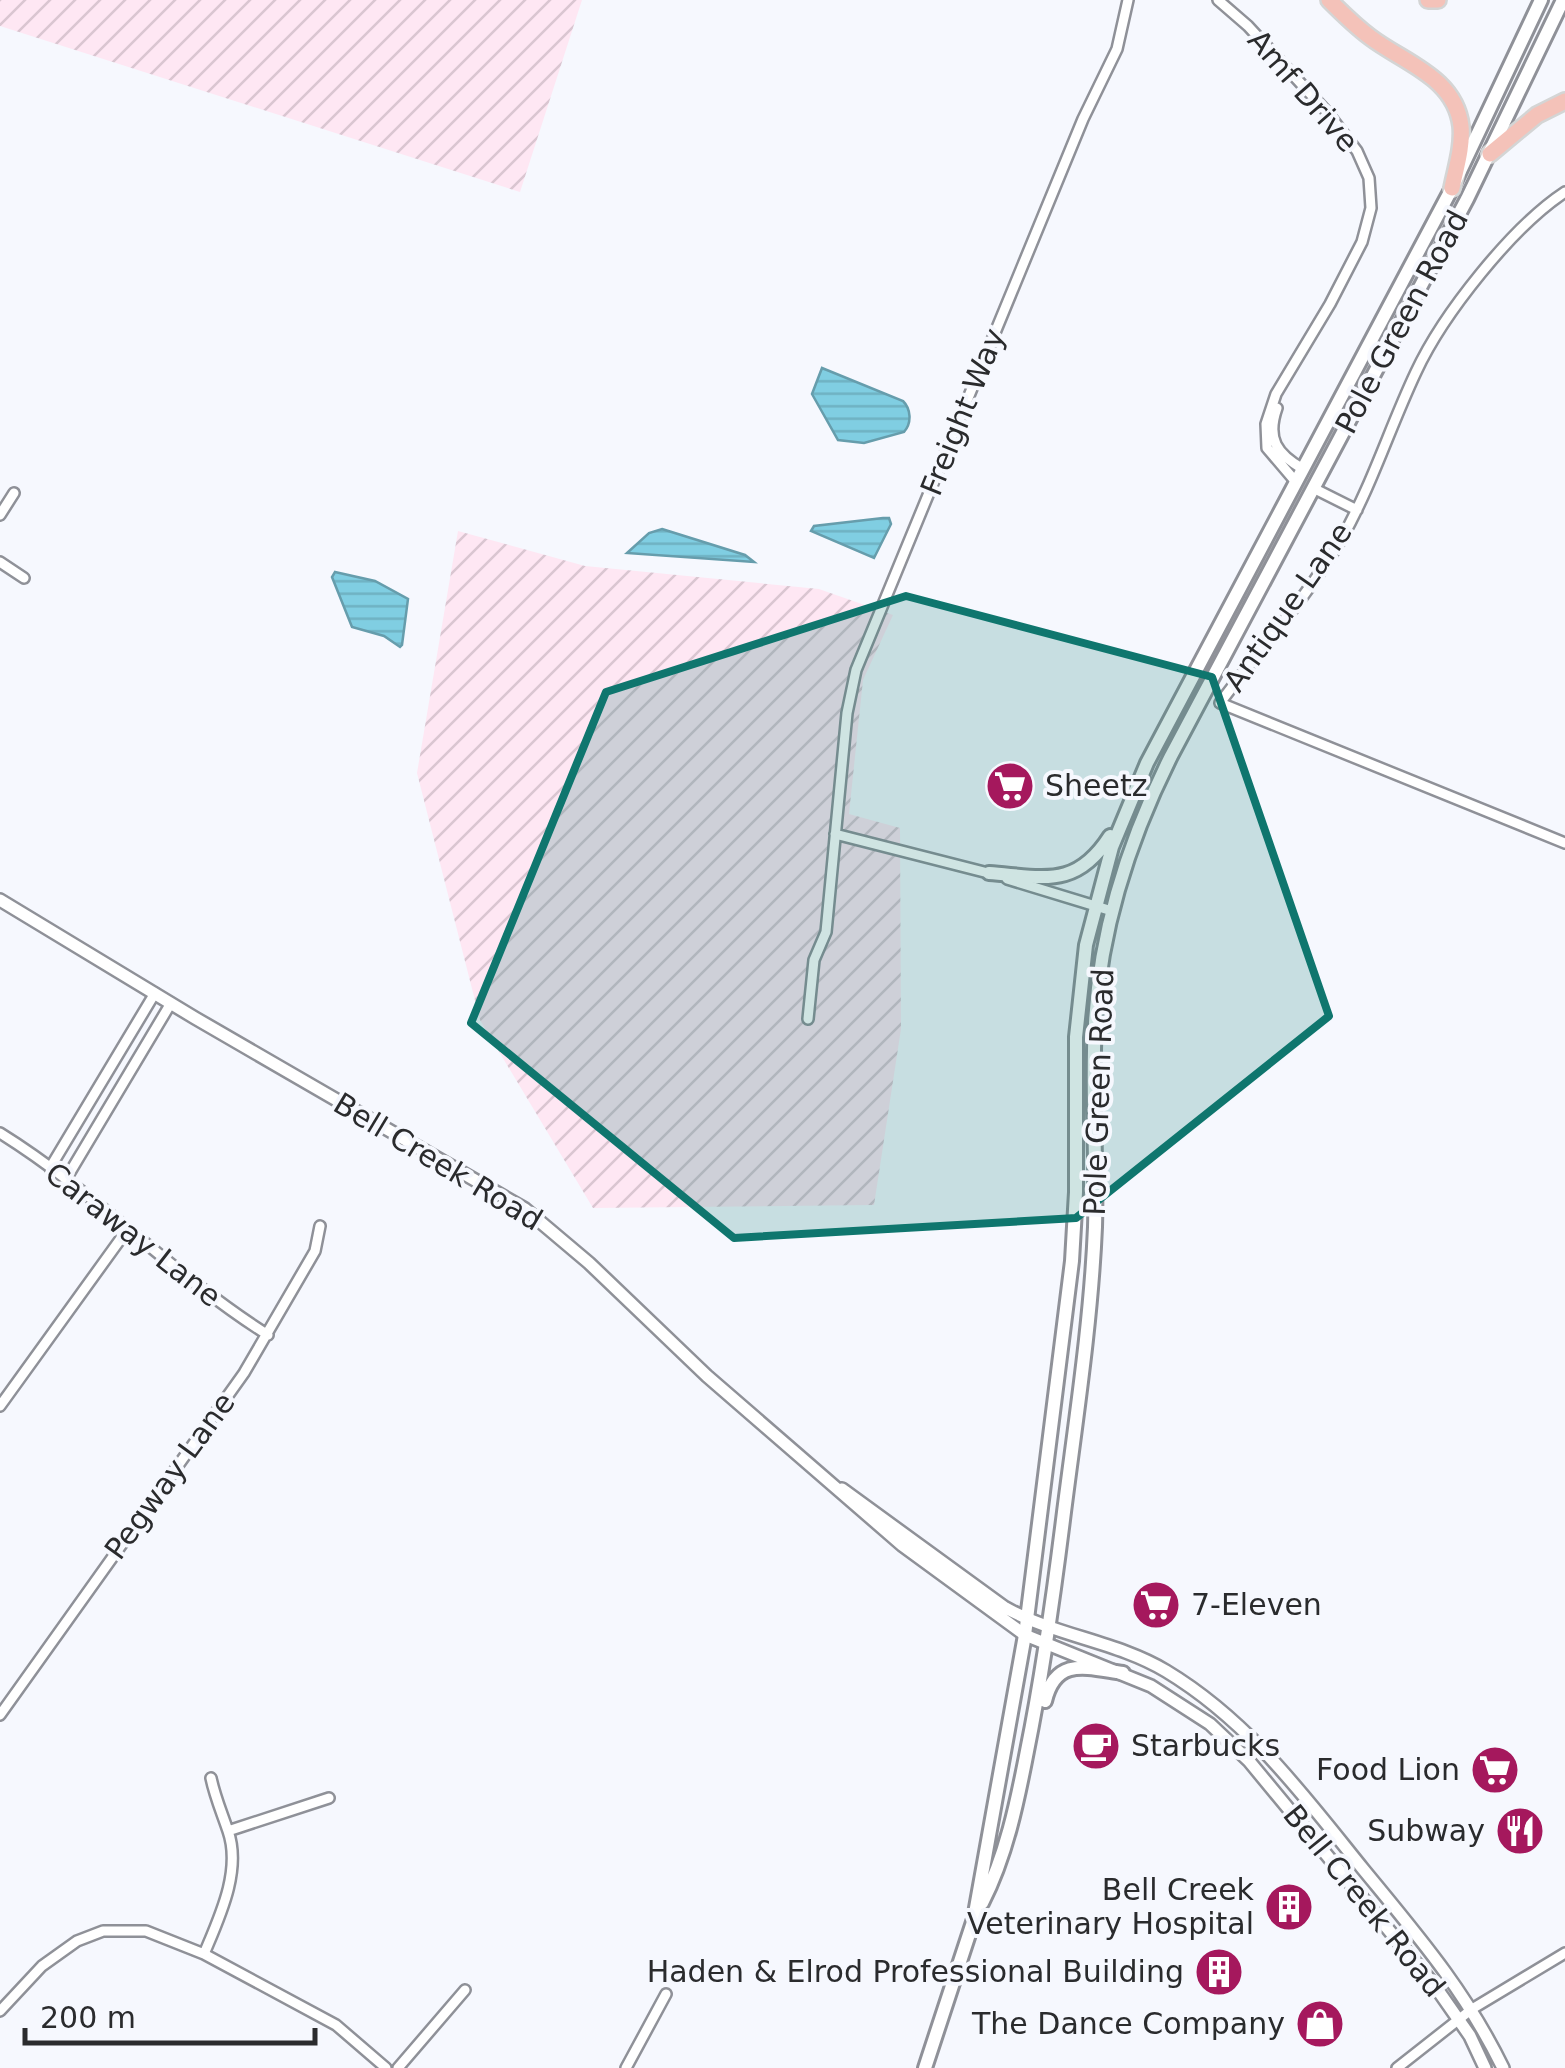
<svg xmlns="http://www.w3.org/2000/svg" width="1565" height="2068" viewBox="0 0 1565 2068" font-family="'DejaVu Sans',sans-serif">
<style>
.industrial{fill:url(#industrial-furrows)}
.water{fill:url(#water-rules);stroke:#669dac;stroke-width:2.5}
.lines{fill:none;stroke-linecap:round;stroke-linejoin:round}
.minor-casing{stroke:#8f9198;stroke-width:14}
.tertiary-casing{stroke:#8f9198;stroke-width:16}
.secondary-casing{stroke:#8f9198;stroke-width:18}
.motorway-casing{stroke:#d4d5d5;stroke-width:20}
.minor{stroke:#fff;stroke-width:9}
.tertiary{stroke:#fff;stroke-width:11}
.secondary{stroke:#fff;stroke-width:12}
.motorway{stroke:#f4c2b9;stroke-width:15}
.marked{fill:#0f766e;fill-opacity:0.2;stroke:#0f766e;stroke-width:8;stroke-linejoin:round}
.labels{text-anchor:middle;stroke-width:8;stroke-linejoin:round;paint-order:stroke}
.street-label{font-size:30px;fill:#2a2b2d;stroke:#f6f8fe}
.poi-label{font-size:30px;fill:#2a2b2d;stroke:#f6f8fe;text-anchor:end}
</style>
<defs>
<pattern id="industrial-furrows" width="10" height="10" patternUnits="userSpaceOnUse" patternTransform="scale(2.5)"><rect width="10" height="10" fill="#fee7f3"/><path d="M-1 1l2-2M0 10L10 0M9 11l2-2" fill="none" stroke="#dac6d1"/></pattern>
<pattern id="water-rules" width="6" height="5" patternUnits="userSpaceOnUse" patternTransform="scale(2.5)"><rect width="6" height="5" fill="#80cee2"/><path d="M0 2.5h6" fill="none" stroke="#6fb1c2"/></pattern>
</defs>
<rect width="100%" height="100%" fill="#f6f8fe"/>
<path class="industrial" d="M0 0H582L520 192 0 26Z
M458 531 585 566 819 589 893 615 863 680 849 814 900 828 901 1029 874 1205 593 1208 480 1020 417 773Z"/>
<path class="water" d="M822 368 903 401C911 409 912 423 904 432L864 443 838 440 812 394Z
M883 518H889L891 524 874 558 811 531 814 526Z
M662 529 745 555 754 562 627 553 649 533Z
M335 572 375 581 408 599 402 645 400 647 384 636 352 627 332 577Z"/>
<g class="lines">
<g class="minor-casing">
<path id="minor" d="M1218 0 1248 26 1327 112 1357 151 1369 178 1371 208 1362 242 1330 304 1276 394 1266 424 1267 448 1296 482
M1565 192C1512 227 1443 314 1416 372 1390 427 1372 485 1342 538 1308 596 1260 649 1220 703L1565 843
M1277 408C1266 439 1277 454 1303 469
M1313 488 1357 510
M0 515 14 493
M0 562 24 578
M835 834 992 874
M1007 879 1112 911
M808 1019 814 960 826 932 847 713 856 670 1083 119 1117 49 1128 0
M0 1133C95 1192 173 1275 268 1335
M50 1168 155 993
M66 1179 171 1003
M0 1406 127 1230
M0 1715 244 1373 315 1251 320 1226
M228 1831 329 1798
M204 1954C219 1918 242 1871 228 1831 222 1813 215 1797 211 1778
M0 2011 42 1966 77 1941 103 1931H146L204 1954 336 2025 386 2068
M398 2068 465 1990
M626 2068 666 1994
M1397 2068 1472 2009 1565 1953"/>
</g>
<g class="tertiary-casing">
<path id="tertiary" d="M0 900 195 1018 525 1209 589 1263 707 1376 902 1545 1025 1635 1151 1686 1210 1724 1249 1761 1435 1986 1470 2036 1485 2068
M842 1489 1004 1607C1055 1636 1116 1641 1166 1671 1249 1721 1304 1796 1363 1869 1418 1936 1465 1990 1503 2068"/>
</g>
<g class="secondary-casing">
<path id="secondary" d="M989 873C1044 877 1076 889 1110 836
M1045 1701C1056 1656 1087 1668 1123 1673
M982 1903C1006 1856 1017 1803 1027 1751 1043 1672 1054 1593 1064 1512 1076 1418 1091 1322 1095 1227 1097 1159 1091 1091 1095 1023 1100 929 1129 840 1171 756L1467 199 1563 0
M925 2068 974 1919 1025 1635 1072 1261 1076 1192V1037L1086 945 1112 847 1147 763 1452 188 1541 0"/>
</g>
<g class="motorway-casing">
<path id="motorway" d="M1329 0C1342 13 1355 26 1370 37 1404 63 1455 77 1461 126 1463 147 1456 168 1452 188
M1428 0H1438
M1490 154 1537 115 1565 101"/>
</g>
<use href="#minor" class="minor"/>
<use href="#tertiary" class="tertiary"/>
<use href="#secondary" class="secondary"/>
<use href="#motorway" class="motorway"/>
</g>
<path class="marked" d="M906 596 1212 677 1329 1016 1076 1218 734 1238 471 1023 606 692Z"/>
<defs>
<g id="supermarket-disc" transform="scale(2.5)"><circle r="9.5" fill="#a5185d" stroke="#f6f8fe"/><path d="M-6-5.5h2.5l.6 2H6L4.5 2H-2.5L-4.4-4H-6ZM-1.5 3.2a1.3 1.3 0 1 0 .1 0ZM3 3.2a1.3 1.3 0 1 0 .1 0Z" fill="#fff"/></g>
<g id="cafe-disc" transform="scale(2.5)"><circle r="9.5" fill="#a5185d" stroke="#f6f8fe"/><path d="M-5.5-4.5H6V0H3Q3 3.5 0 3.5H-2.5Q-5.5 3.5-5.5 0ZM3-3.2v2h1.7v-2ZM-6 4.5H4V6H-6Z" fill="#fff"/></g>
<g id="restaurant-disc" transform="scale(2.5)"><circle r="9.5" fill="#a5185d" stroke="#f6f8fe"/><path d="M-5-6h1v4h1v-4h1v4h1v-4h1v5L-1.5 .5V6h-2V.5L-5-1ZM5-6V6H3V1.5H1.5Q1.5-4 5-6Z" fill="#fff"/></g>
<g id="building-disc" transform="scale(2.5)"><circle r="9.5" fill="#a5185d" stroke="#f6f8fe"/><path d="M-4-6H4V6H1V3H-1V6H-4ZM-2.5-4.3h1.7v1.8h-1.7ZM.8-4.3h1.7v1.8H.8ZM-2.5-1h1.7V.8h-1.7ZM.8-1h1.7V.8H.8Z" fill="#fff"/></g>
<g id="shop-disc" transform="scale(2.5)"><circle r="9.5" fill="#a5185d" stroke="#f6f8fe"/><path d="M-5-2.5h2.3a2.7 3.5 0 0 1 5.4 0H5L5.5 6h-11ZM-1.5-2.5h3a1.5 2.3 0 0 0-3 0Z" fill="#fff"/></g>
</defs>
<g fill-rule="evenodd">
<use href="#supermarket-disc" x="1010" y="786"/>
<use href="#supermarket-disc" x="1156" y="1605"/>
<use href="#cafe-disc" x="1096" y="1746"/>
<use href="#supermarket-disc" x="1495" y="1770"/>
<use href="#restaurant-disc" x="1520" y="1831"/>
<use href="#building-disc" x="1289" y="1907"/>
<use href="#building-disc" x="1219" y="1972"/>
<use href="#shop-disc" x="1320" y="2024"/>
</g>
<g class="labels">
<g class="street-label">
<text transform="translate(1303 91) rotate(49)" y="10">Amf Drive</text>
<text transform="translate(1402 322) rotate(-62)" y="10">Pole Green Road</text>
<text transform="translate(963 412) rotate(-68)" y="10">Freight Way</text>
<text transform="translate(1288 607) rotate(-55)" y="10">Antique Lane</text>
<text transform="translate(1099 1092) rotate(-88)" y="10">Pole Green Road</text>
<text transform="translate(438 1162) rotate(31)" y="10">Bell Creek Road</text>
<text transform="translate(133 1235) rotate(38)" y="10">Caraway Lane</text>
<text transform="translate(170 1476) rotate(-54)" y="10">Pegway Lane</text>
<text transform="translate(1364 1901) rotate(51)" y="10">Bell Creek Road</text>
</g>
<g class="poi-label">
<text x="1045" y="796" text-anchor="start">Sheetz</text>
<text x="1191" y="1615" text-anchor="start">7-Eleven</text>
<text x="1131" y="1756" text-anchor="start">Starbucks</text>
<text x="1460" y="1780">Food Lion</text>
<text x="1485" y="1841">Subway</text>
<text x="1254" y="1900">Bell Creek<tspan x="1254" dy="34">Veterinary Hospital</tspan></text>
<text x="1184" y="1982">Haden &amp; Elrod Professional Building</text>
<text x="1285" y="2034">The Dance Company</text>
</g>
</g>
<path d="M25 2028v15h290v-15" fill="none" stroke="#2a2b2d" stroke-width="5"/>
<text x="40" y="2028" font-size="30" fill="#2a2b2d" stroke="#f6f8fe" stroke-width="8" paint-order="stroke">200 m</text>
</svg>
